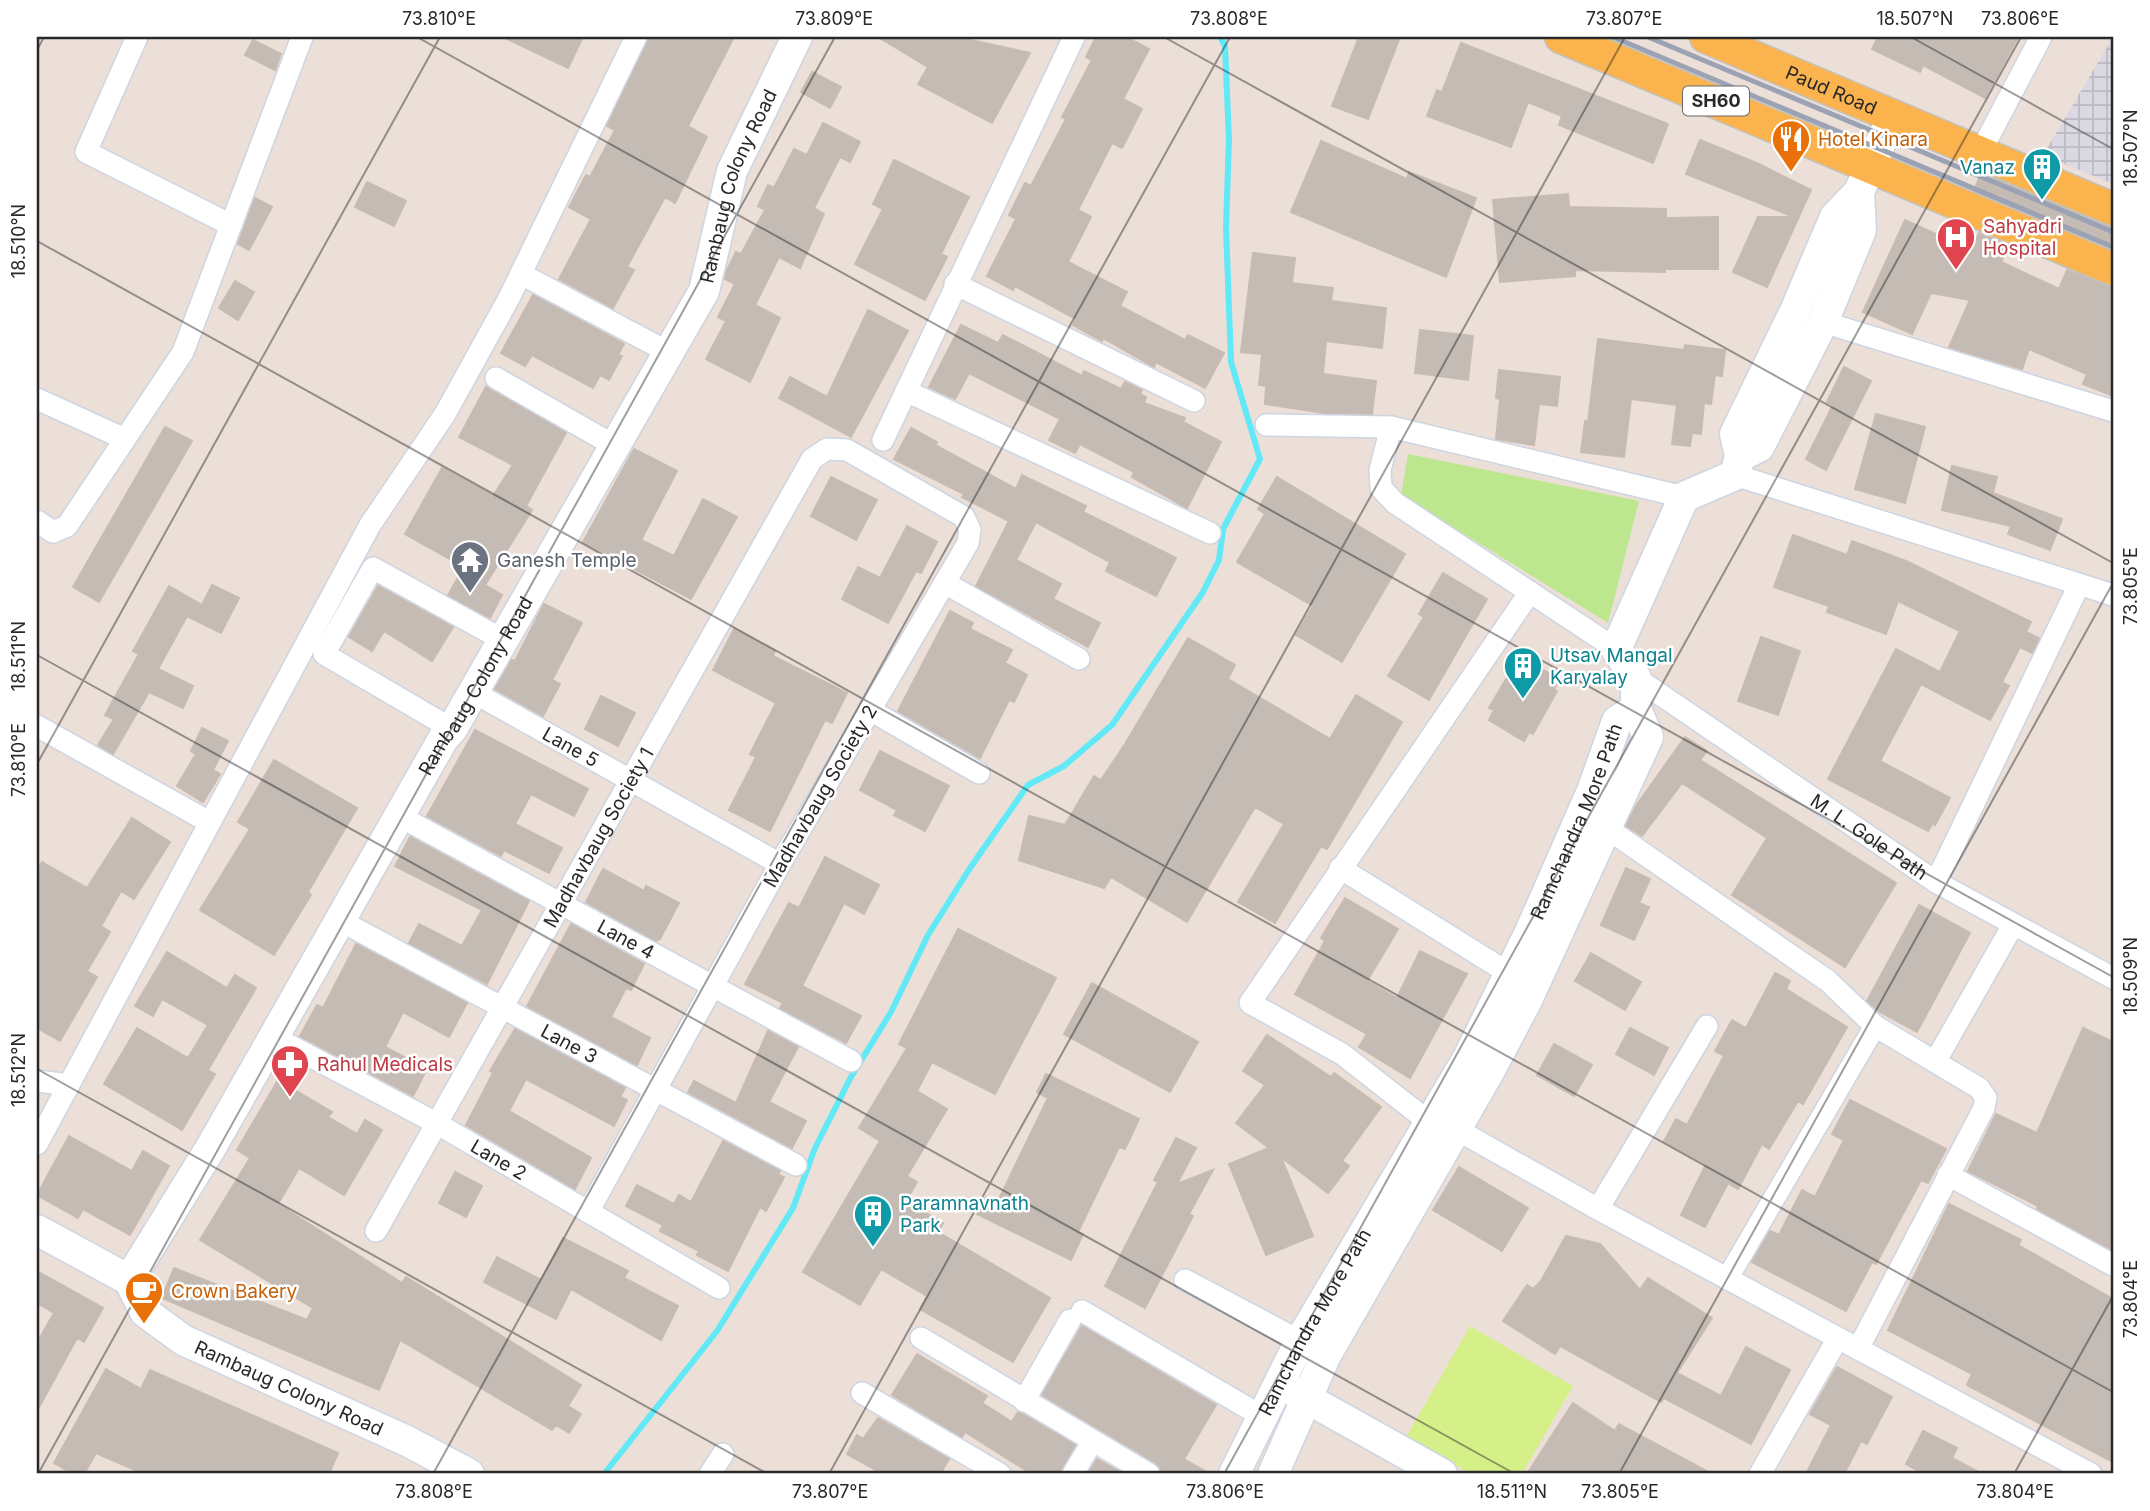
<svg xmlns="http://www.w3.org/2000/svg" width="2150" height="1511" viewBox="0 0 2150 1511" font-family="Inter,sans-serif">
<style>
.industrial{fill:url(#industrial-grid)}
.grass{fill:#bce78f}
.pitch{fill:#d6f089}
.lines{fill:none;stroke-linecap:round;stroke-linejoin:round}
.stream{stroke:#61e9f7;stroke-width:6}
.building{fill:#c3bbb4;stroke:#c7bbb2;stroke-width:2}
.street-casing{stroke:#cdd5e2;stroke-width:24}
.secondary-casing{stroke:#cdd5e2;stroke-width:33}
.primary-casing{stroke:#c3c3c3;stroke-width:35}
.street{stroke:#fff;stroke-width:21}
.secondary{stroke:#fff;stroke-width:30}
.primary{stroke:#fbb44d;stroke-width:32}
.rail{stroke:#9aa2b4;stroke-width:5}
.ticks{fill:none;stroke:#282828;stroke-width:2;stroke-opacity:0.45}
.labels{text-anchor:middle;stroke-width:5;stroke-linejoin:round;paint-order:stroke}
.shield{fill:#fff;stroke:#686868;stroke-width:2}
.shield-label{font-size:18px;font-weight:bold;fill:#282828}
.street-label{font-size:19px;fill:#282828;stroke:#fff}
.food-label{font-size:19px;fill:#c56008;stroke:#fff;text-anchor:start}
.culture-label{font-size:19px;fill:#0d838f;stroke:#fff;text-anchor:start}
.health-label{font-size:19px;fill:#be3a42;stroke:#fff;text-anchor:start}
.worship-label{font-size:19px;fill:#5b616d;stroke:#fff;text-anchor:start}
.neatline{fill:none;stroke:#282828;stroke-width:2.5}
.ticks-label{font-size:18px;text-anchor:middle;fill:#282828}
</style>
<defs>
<pattern id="industrial-grid" width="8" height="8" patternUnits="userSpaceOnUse" patternTransform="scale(1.75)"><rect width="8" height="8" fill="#dad9e3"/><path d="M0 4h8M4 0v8" fill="none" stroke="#bbbac3"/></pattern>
</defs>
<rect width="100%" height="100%" fill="#ecdfd8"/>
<path class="industrial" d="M2113 37V184L2043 155Z"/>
<path class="grass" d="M1408 454 1639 501 1608 623 1401 495Z"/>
<path class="pitch" d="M1470 1326 1573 1386 1522 1474H1471L1406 1437Z"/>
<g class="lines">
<path class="stream" d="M604 1474 717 1331 793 1208 815 1148 851 1077 891 1012 928 935 970 868 1028 785 1064 766 1112 725 1203 592 1219 560 1223 529 1260 459 1231 362 1226 227 1229 140 1225 46 1220 37"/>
</g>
<path class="building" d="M503 37H583L568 68Z
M649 37H734L688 126 707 137 675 203 665 197 627 267 634 270 613 308 559 279 591 219 569 207 586 175 590 177 615 130 607 126Z
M878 37H957L1030 53 992 123 918 84 928 67Z
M1096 37H1126L1149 49 1123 99 1142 109 1122 148 1112 143 1078 210 1091 217 1068 262 1127 292 1120 306 1185 340 1188 335 1224 353 1205 388 1156 362 1154 367 1103 338 1102 341 1073 325 1076 319 1015 286 1013 290 987 276 1016 219 1009 215 1025 183 1031 186 1066 119 1062 117 1092 60 1086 57Z
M1359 37H1400L1368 119 1332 106Z
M1878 37H2018L1985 98 1923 65 1920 72 1872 49Z
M253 40 281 54 275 70 245 55Z
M1461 43 1668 124 1653 163 1559 125 1562 116 1528 102 1511 147 1427 116 1437 90 1442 92Z
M812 72 841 87 830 108 801 92Z
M823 123 860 142 850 162 840 157 814 208 824 214 800 268 779 257 755 305 780 318 750 382 706 359 726 321 718 317 735 284 725 279 727 270 736 252 741 254 765 210 758 206 768 185 774 188 794 149 807 155Z
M1700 140 1759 164 1811 190 1767 287 1733 272 1758 217H1794L1686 174Z
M1321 141 1407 179 1409 172 1476 198 1446 277 1291 212Z
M894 160 969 197 941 254 947 257 925 300 855 264 883 209 873 204Z
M1981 173 2113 227V249L1974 191Z
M367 182 406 201 394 226 355 207Z
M1568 194 1569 207 1666 209V218L1718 217V269H1665V272L1575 270V276L1500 282 1493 200Z
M255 198 272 207 249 250 238 244Z
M1905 220 1971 250 1979 233 2008 245 2001 262 2059 289 2067 270 2113 287V396L2083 384 2087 374 2029 349 2022 369 1949 347 1970 300 1931 293 1912 334 1863 312Z
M1253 253 1295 258 1292 283 1333 288 1331 301 1386 308 1382 348 1326 341 1323 374 1376 381 1372 414 1324 413 1265 404 1266 386 1259 385 1262 354 1241 352Z
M235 281 254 292 238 320 219 308Z
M533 295 624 344 618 355 622 356 609 380 600 375 593 388 532 355 525 366 501 353Z
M868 310 908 331 851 437 779 398 790 377 827 397Z
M961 325 998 343 1003 335 1082 376 1084 371 1121 389 1125 382 1142 390 1140 394 1146 397 1144 403 1185 418 1183 422 1221 442 1187 508 1132 477 1134 472 1080 444 1075 453 1049 440 1060 419 969 373 955 399 929 387Z
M1420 330 1473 336 1468 380 1415 373Z
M1598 339 1684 350 1685 345 1725 350 1722 376 1715 375 1711 404 1704 403 1701 434 1692 433 1690 446 1672 444 1677 405 1631 399 1624 457 1581 452 1585 421 1588 422Z
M1844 367 1871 381 1826 470 1806 459 1833 405 1827 402Z
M1499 370 1560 377 1557 406 1539 404 1534 445 1496 439 1500 399 1496 398Z
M486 387 566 433 526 506 532 510 485 585 502 595 490 618 448 595 464 567 405 534 442 468 493 496 513 465 459 437Z
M1876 414 1925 427 1905 503 1855 489Z
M165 427 192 441 99 602 73 587Z
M911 428 937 442 935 445 1016 489 1022 475 1086 506 1083 512 1176 558 1156 596 1106 571 1110 562 1036 522 1016 560 1061 584 1053 599 1100 623 1088 647 976 586 1009 521 962 497 964 494 894 459Z
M634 449 677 471 641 540 674 556 703 499 737 517 691 599 583 542Z
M1952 466 1997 477 1993 493 2062 519 2050 550 2008 534 2011 526 1942 510Z
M831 477 877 500 856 540 811 516Z
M1277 477 1405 554 1342 662 1296 635 1313 606 1237 562 1265 514 1258 509Z
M907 526 937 542 921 573 916 571 888 623 842 599 858 567 880 578Z
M1793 535 1847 555 1852 541 1906 561 2031 622 2026 632 2039 638 2032 653 2020 647 2002 682 2009 686 1990 720 1921 684 1880 761 1950 798 1935 825 1933 823 1928 831 1828 779 1896 649 1940 672 1960 631 1898 601 1886 634 1827 612 1829 606 1774 587Z
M1443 573 1487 599 1429 700 1388 676 1424 617 1419 614Z
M212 585 239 598 221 633 187 616 158 669 193 686 183 708 149 692 113 754 98 745 114 719 105 715 139 654 133 651 169 586 202 605Z
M378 586 453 627 432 661 384 631 372 651 349 637Z
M544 604 582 623 552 680 560 684 543 716 495 689 512 660 515 661Z
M950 611 973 623 970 629 1012 650 1005 663 1027 675 1014 702 1009 700 980 758 898 711Z
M734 629 775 651 773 656 847 693 832 723 825 720 770 831 729 810 756 757 750 754 776 703 713 670Z
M1761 637 1800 651 1778 715 1738 701Z
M1188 638 1235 665 1228 679 1330 739 1356 695 1402 722 1327 849 1321 846 1275 923 1238 902 1284 824 1255 807 1187 922 1111 877 1104 888 1019 860 1029 816 1065 825 1094 776 1101 780 1125 744Z
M1524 658 1560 680 1554 689 1557 691 1533 734 1529 732 1524 741 1489 720 1494 710 1489 708 1513 667 1517 669Z
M601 696 635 713 618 746 585 729Z
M202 728 228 741 213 770 220 774 203 802 177 786 196 754 191 751Z
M475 730 588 789 574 816 531 794 515 824 562 848 549 873 504 850 501 856 427 816Z
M1685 737 1707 751 1700 760 1896 883 1845 967 1732 895 1767 838 1682 783 1642 836 1626 826 1636 806Z
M880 751 949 786 925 831 894 815 897 810 860 790Z
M274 760 357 808 308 892 311 895 274 955 200 910 250 829 238 822Z
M132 818 170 842 134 899 121 891 101 926 110 932 87 971 97 977 60 1041 37 1028V871L42 862 87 888Z
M410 837 529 901 487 984 409 943 419 924 462 946 482 910 395 866Z
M825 857 879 885 864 914 844 903 802 986 861 1016 846 1043 780 1008 783 1003 745 984 789 903 799 908Z
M1626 868 1650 879 1639 903 1649 907 1634 940 1601 925Z
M603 869 644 891 646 886 679 903 660 939 656 941 586 902Z
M1345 898 1398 929 1367 981 1397 998 1420 951 1467 974 1410 1078 1359 1047 1367 1034 1295 994 1325 941 1321 938Z
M1919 905 1970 933 1917 1032 1880 1012 1867 1001Z
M571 924 644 964 631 990 626 988 611 1017 650 1038 637 1065 527 1006Z
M958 929 1056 978 995 1094 932 1062 917 1091 947 1109 907 1176 917 1182 906 1201 943 1223 938 1232 1050 1298 1013 1362 920 1309 927 1296 881 1269 860 1305 803 1272 880 1141 859 1128 907 1048 899 1044Z
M356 944 467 1003 449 1037 403 1012 385 1047 427 1069 413 1096 300 1036 317 1005 323 1008Z
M167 952 227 988 235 975 256 988 208 1070 215 1074 182 1130 104 1084 137 1028 188 1058 208 1025 162 999 153 1016 135 1006Z
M1591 953 1641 982 1625 1010 1575 981Z
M1775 973 1790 981 1786 989 1847 1027 1803 1104 1798 1101 1769 1149 1762 1144 1738 1189 1728 1183 1705 1227 1681 1215 1706 1164 1664 1141 1676 1119 1687 1125 1724 1056 1715 1051 1732 1020 1746 1028Z
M1092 983 1198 1042 1170 1092 1064 1034Z
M1630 1028 1668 1048 1654 1075 1616 1054Z
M2083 1028 2113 1042V1250L2037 1209 2038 1206 1968 1171 1996 1114 2037 1133Z
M515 1029 625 1088 620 1097 627 1100 614 1126 526 1079 509 1111 591 1158 575 1189 466 1125 493 1073 490 1071Z
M768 1031 798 1047 769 1102 806 1121 792 1148 688 1092 694 1081 736 1103Z
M1267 1035 1331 1077 1334 1073 1381 1107 1342 1161 1349 1166 1328 1193 1281 1157 1313 1236 1266 1255 1229 1164 1269 1148 1236 1123 1265 1085 1243 1071Z
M1554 1044 1592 1065 1574 1096 1537 1075Z
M1046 1074 1139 1119 1125 1149 1119 1147 1078 1232 1083 1234 1071 1260 977 1214 986 1197 997 1203 1048 1098 1037 1092Z
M278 1080 332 1112 328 1117 357 1134 365 1120 382 1130 344 1195 299 1168 278 1204 402 1283 406 1277 581 1385 568 1406 581 1414 569 1433 556 1425 552 1430 400 1340 379 1390 162 1298 174 1268 307 1320 313 1308 200 1240 250 1158 237 1150Z
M1850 1100 1946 1149 1928 1183 1921 1180 1876 1264 1872 1262 1846 1311 1752 1262 1770 1231 1779 1235 1802 1190 1815 1197 1844 1140 1832 1134Z
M69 1136 132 1171 143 1151 169 1166 130 1235 83 1209 78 1218 37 1195Z
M1176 1138 1196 1148 1177 1184 1213 1170 1189 1214 1193 1216 1145 1308 1105 1286 1158 1182 1154 1180Z
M723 1141 780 1171 778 1175 784 1177 766 1211 760 1207 728 1271 697 1255 699 1251 660 1231 663 1225 626 1206 637 1185 674 1204 679 1195 691 1202Z
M1459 1167 1528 1208 1502 1251 1433 1210Z
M455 1172 482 1186 466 1217 439 1203Z
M1949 1204 2021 1240 2018 1245 2113 1299V1462L1967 1385 1972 1374 1888 1330Z
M1566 1236 1600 1244 1640 1290 1648 1278 1712 1318 1677 1373 1721 1396 1746 1347 1790 1370 1751 1444 1664 1398 1661 1402 1560 1346 1555 1354 1503 1321 1527 1285 1533 1289 1541 1281Z
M563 1238 628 1271 624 1278 678 1306 661 1340 571 1289 556 1319 484 1282 497 1257 541 1280Z
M37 1271 103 1308 84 1342 77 1338 37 1411V1343L54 1313 37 1303Z
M1082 1326 1216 1405 1184 1459 1210 1474H1162L1156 1463 1042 1395Z
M917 1354 987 1396 982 1403 1012 1422 1018 1412 1022 1414 1075 1445 1060 1474H1032L965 1432 962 1437 892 1395Z
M1837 1367 1892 1397 1867 1444 1861 1441 1844 1474H1806L1831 1425 1810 1414Z
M106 1369 141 1389 150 1370 338 1453 329 1474H144L96 1453 84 1474H73L54 1463Z
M1573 1403 1615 1431 1619 1424 1712 1474H1527Z
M878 1418 949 1459 940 1474H883L847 1454 857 1435 863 1439Z
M1923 1431 1957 1448 1952 1458 1982 1474H1924L1906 1464Z
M1097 1459 1124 1474H1088Z"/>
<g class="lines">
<g class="street-casing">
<g id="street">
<path d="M137 37 86 152 231 225"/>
<path d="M1980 153 2041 37"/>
<path d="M521 274 668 352"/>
<path d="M955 284 1194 401"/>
<path d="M1823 322 2113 411"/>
<path d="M496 378 615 446"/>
<path d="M906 391 1210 533"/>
<path d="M37 399 125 439"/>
<path d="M1266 425 1391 427 1684 497"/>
<path d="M1391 427 1380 470 1381 488 1395 503 1616 649"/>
<path d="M883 440 1074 37"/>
<path d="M1735 475 2113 595"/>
<path d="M37 521 53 532 67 526 183 352 302 37"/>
<path d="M945 583 1079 659"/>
<path d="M1530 592 1250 1003 1342 1054 1429 1122 1456 1129 1598 1209 2091 1474"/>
<path id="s1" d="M1636 678 1936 882 2113 978"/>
<path id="s2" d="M473 692 780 864"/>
<path d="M870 710 979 773"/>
<path d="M37 726 209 822"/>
<path d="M452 729 324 654 373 568 503 640"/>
<path id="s3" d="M401 817 851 1061"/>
<path d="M1605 827 1828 981 1875 1026"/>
<path d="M1340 868 1510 974"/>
<path d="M1936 882 2079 585"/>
<path id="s4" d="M341 921 796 1165"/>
<path id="s5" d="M274 1037 436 1123 719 1288"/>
<path d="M1935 1062 2013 925"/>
<path d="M37 1081 69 1085"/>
<path d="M37 1144 370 525 445 414 509 298 636 37"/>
<path d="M1948 1175 2113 1265"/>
<path d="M1598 1209 1707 1026"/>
<path id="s6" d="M376 1231 812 459 827 449 847 450 964 517 970 530 968 543 780 864 588 1212"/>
<path d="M1727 1279 1875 1026 1979 1088 1986 1098 1984 1108 1858 1349"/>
<path d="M1185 1280 1300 1341"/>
<path d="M1082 1311 1263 1417"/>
<path d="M921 1338 1149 1474"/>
<path d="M862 1393 1000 1474"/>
<path d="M1024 1401 1070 1320"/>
<path d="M710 1474 723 1454"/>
<path d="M1073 1474 1092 1442"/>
<path d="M1760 1474 1838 1338"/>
</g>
</g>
<g class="secondary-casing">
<g id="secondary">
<path d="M1740 456 1759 447 1823 322 1861 230 1859 192"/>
<path id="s7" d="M37 1230 129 1280 145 1312 183 1340 407 1441 469 1474"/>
<path id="s8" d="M129 1280 210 1149 443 739 452 729 704 291 732 171 797 37"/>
<path d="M1290 1389 1442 1474"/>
<path id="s9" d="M1234 1474 1300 1341 1468 1058 1530 932 1592 791 1617 721 1636 709"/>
<path d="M1273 1474 1326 1355 1490 1070 1526 1002 1648 737 1636 709V678L1616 649 1684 497 1735 475 1740 456 1735 434 1795 311 1835 217 1859 192 1892 117"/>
</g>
</g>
<g class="primary-casing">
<g id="primary">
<path d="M1561 37 2113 269"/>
<path id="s10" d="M1706 37 2113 209"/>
</g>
</g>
<use href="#street" class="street"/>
<use href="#secondary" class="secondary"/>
<use href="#primary" class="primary"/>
<path class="rail" d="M1613 37 2113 247
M1648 37 2113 232"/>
</g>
<path class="ticks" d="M417 37 2113 977M1164 37 2113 563M1911 37 2113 149M37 50 44 37M37 241 2113 1392M37 655 1515 1474M37 764 440 37M37 1069 768 1474M38 1474 835 37M433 1474 1230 37M829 1474 1625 37M1224 1474 2021 37M1619 1474 2113 583M2014 1474 2113 1296"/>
<defs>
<g id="restaurant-pin" transform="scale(2.0125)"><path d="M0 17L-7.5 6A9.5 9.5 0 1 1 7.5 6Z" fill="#e8710a" stroke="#fff"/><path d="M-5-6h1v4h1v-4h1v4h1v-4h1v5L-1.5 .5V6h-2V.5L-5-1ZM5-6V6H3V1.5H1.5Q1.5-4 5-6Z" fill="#fff"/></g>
<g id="building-pin" transform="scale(2.0125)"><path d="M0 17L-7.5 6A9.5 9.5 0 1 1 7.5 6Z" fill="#0f9aa8" stroke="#fff"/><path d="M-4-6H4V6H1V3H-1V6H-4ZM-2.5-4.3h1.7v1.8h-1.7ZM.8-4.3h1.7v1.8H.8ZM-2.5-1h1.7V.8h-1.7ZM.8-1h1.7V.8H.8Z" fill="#fff"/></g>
<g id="hospital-pin" transform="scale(2.0125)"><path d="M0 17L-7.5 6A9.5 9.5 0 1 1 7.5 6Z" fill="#e0444e" stroke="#fff"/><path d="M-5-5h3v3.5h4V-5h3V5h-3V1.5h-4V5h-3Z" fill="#fff"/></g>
<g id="temple-pin" transform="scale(2.0125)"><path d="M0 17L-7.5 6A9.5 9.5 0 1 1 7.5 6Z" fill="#6b7280" stroke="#fff"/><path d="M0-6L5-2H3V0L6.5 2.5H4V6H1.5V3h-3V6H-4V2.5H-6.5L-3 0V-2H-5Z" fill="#fff"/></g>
<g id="pharmacy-pin" transform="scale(2.0125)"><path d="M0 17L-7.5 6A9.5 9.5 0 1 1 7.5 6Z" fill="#e0444e" stroke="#fff"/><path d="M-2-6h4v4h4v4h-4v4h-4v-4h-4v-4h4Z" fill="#fff"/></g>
<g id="cafe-pin" transform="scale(2.0125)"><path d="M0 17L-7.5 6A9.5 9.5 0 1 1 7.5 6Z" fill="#e8710a" stroke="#fff"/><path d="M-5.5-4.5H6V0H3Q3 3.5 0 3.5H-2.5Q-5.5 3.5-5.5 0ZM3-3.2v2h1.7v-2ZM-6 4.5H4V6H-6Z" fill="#fff"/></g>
</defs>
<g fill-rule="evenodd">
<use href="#restaurant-pin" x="1791" y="139"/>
<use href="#building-pin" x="2042" y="167"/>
<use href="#hospital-pin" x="1956" y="237"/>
<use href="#temple-pin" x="470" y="560"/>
<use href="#building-pin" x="1523" y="666"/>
<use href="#pharmacy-pin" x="290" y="1064"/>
<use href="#building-pin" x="873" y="1214"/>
<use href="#cafe-pin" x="144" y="1291"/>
</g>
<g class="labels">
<rect class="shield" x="1683" y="86.5" width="66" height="29" rx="5"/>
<g class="shield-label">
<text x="1716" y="107">SH60</text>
</g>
<g class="street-label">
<text dy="7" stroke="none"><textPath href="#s10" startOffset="136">Paud Road</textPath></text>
<text dy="7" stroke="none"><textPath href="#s8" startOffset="1255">Rambaug Colony Road</textPath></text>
<text dy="7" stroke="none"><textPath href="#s8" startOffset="688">Rambaug Colony Road</textPath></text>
<text dy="7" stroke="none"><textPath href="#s2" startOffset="112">Lane 5</textPath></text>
<text transform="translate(820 796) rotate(-60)" y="7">Madhavbaug Society 2</text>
<text dy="7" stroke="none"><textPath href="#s9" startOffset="738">Ramchandra More Path</textPath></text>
<text dy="7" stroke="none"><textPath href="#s6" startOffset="452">Madhavbaug Society 1</textPath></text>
<text dy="7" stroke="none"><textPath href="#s1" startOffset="282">M. L. Gole Path</textPath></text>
<text dy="7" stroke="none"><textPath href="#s3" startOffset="256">Lane 4</textPath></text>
<text dy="7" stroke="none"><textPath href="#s4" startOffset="259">Lane 3</textPath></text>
<text dy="7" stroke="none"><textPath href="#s5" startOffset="256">Lane 2</textPath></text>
<text dy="7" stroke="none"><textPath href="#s9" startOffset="172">Ramchandra More Path</textPath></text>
<text dy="7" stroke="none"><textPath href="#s7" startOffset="304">Rambaug Colony Road</textPath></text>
</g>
<g class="food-label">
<text x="1818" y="146">Hotel Kinara</text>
<text x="171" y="1298">Crown Bakery</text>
</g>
<g class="culture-label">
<text x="2015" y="174" text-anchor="end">Vanaz</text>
<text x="1550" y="662">Utsav Mangal<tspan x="1550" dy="22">Karyalay</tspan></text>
<text x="900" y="1210">Paramnavnath<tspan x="900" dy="22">Park</tspan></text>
</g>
<g class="health-label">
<text x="1983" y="233">Sahyadri<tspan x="1983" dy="22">Hospital</tspan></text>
<text x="317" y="1071">Rahul Medicals</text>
</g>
<g class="worship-label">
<text x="497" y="567">Ganesh Temple</text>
</g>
</g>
<rect width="2150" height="1511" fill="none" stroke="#ffffff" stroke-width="77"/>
<rect x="38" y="38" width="2074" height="1434" class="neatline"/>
<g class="ticks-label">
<text x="439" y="25">73.810°E</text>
<text x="834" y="25">73.809°E</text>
<text x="1229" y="25">73.808°E</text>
<text x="1624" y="25">73.807°E</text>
<text x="1915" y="25">18.507°N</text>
<text x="2020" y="25">73.806°E</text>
<text transform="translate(2131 148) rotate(-90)" y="6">18.507°N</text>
<text transform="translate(19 241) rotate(-90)" y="6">18.510°N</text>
<text transform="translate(2131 586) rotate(-90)" y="6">73.805°E</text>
<text transform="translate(19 656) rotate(-90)" y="6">18.511°N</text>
<text transform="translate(19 760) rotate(-90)" y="6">73.810°E</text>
<text transform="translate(2131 976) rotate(-90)" y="6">18.509°N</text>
<text transform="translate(19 1070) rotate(-90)" y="6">18.512°N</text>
<text transform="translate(2131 1299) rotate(-90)" y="6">73.804°E</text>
<text x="434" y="1498">73.808°E</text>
<text x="830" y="1498">73.807°E</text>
<text x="1225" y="1498">73.806°E</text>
<text x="1512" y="1498">18.511°N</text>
<text x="1620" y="1498">73.805°E</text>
<text x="2015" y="1498">73.804°E</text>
</g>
</svg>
